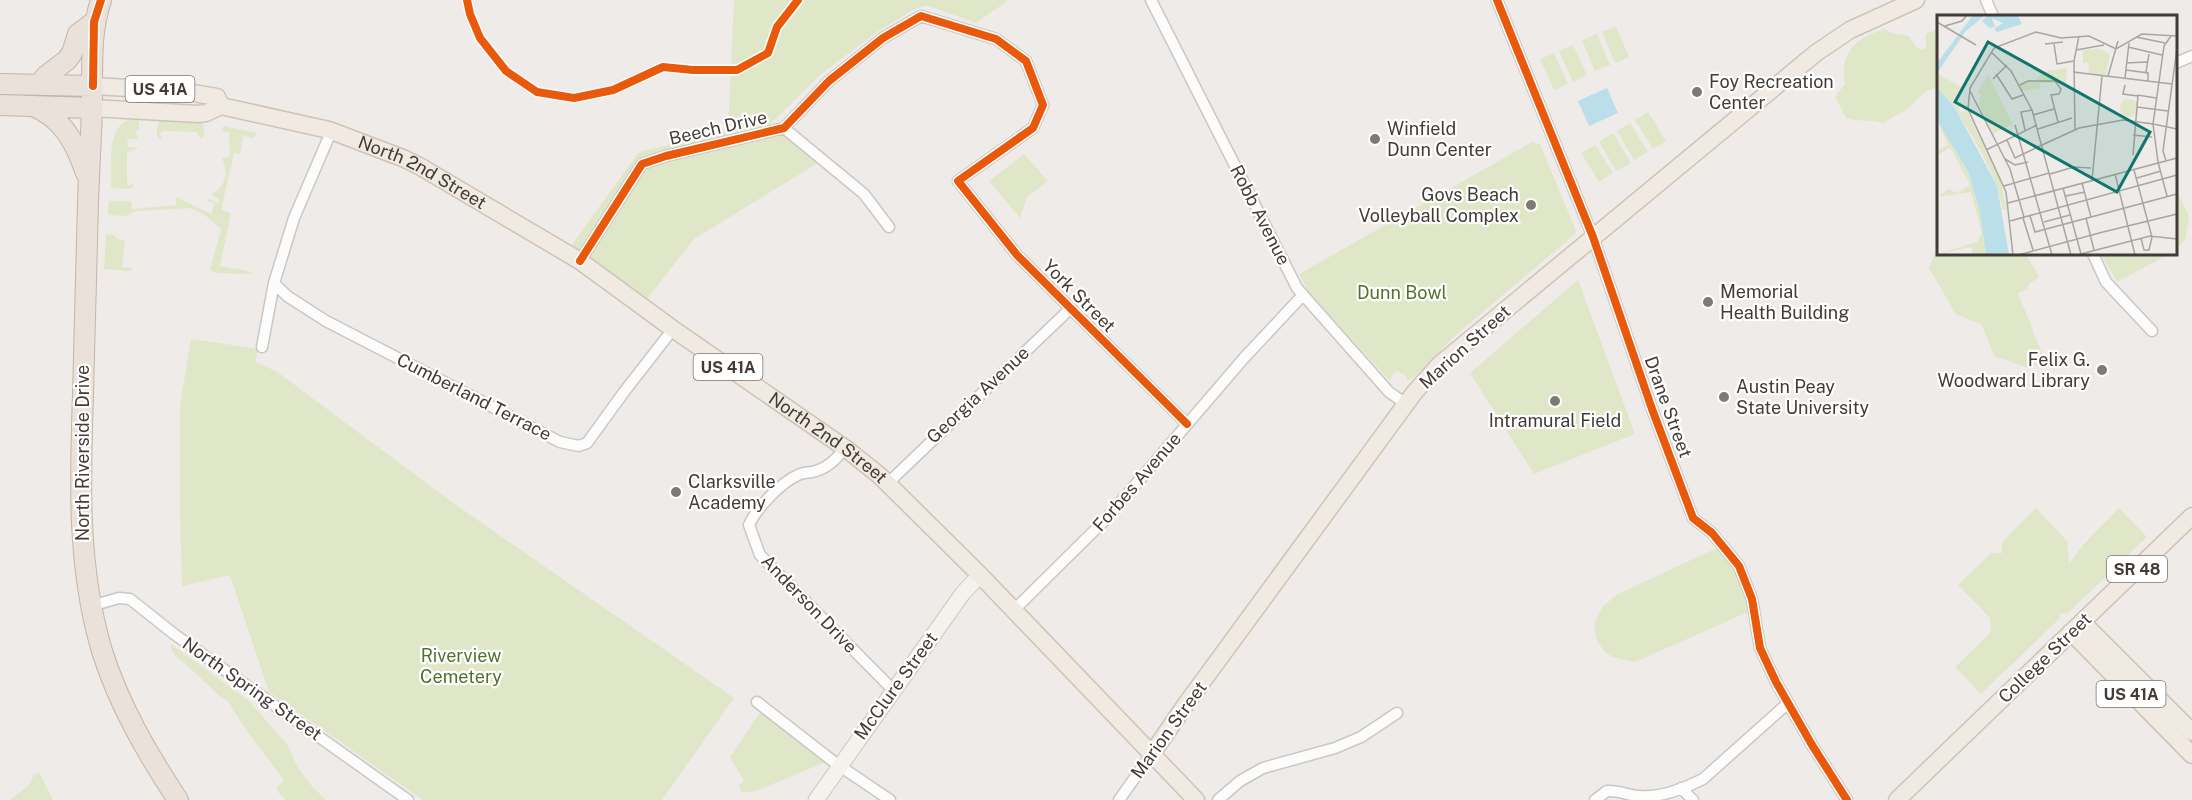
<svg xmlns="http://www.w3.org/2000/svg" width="2192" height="800" viewBox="0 0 2192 800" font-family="'Public Sans',sans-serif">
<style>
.green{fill:#e0e7c9}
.water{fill:#badfea}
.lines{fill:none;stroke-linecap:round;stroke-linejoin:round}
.street-casing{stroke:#cac7c4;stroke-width:13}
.secondary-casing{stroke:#cfc8c1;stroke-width:17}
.primary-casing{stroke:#cfc3b6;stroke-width:19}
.highway-casing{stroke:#c5b4a5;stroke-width:22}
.street{stroke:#fcfcfc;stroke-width:10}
.secondary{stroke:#f5f2ee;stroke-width:15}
.primary{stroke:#f0eae3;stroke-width:16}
.highway{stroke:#eae2da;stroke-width:20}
.cycleway-casing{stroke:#fff;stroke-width:11}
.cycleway{stroke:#e8590c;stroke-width:8}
.poi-dot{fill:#7f7974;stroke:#fff;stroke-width:2}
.labels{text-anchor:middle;stroke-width:4.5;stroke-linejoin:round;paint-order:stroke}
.shield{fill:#fff;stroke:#7b7672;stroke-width:1.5}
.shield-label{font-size:16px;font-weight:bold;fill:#433b35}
.poi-label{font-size:18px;fill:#433b35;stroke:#fff;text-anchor:start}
.street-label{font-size:18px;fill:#433b35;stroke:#fff}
.park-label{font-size:18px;fill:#52712c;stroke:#fff}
.inset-road{fill:none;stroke:#aaa5a0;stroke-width:1.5}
.view{fill:#0f766e;fill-opacity:0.15;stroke:#0f766e;stroke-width:3}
.inset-edge{fill:none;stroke:#433b35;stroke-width:3}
</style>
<rect width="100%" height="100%" fill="#eeebe8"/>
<path class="green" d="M734 0H1009L976 23 926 5 913 10 877 32 820 75 771 123 818 163 694 239 639 309 565 254 639 152 728 131Z
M1616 26 1629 57 1615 63 1602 32Z
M1885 29 1892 33 1909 36 1917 48 1922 50 1926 48V34L1938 29V87L1926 91 1906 110 1883 123C1870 119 1858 122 1846 118L1835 97 1845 84C1839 53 1855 38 1885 29Z
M1597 34 1610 65 1595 71 1582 40Z
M1573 45 1587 75 1573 82 1559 51Z
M1554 53 1568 84 1554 90 1540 59Z
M1648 112 1666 141 1653 149 1635 120Z
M139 118V131H135L139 139H127L128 147H139L127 153V182L129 186 134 183V186L130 189 111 188C113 162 103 120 139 118Z
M160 119 202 123C205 128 206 135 201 139L197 132 163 131 159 134 163 140H161L157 136V128Z
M1630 123 1648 152 1634 160 1617 131Z
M223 126 257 133 253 138 243 136 240 154 234 153 221 210 231 213 220 266 248 271 252 274 216 273 210 270 221 229C212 220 202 212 189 208L137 211 125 216 108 215 109 201H131L132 209 176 205V197L211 214 215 204 208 201 209 199 218 203 219 199 212 195C225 185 229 175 222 158L230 157 229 132H222Z
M1613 133 1631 163 1616 171 1599 142Z
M1532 142 1540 144 1576 231 1575 234 1458 333 1413 378 1407 381V377L1398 371 1393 374 1390 381 1309 293 1299 274Z
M2179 142 2177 178 2179 195 2189 217 2185 240 2176 250V145Z
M1595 145 1613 173 1599 182 1581 153Z
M1024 154 1048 181 1027 197 1020 218 989 181Z
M106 234 113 235 120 240H125L122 267 131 268 132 271 104 269Z
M1938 246V254H2026L2039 277 2029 284 2027 289 2018 293 2045 361 2029 368 1994 356 1982 325 1956 314 1929 268Z
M2101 254H2169L2117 282Z
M1578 280 1635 434 1534 474 1470 373Z
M191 339 259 349 255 362 276 371 449 500 734 698 662 800H423L269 692 230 575 182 586 180 508V406Z
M2036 508 2067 541 2069 564 2082 546 2119 508 2147 537 2067 614 2060 613 2059 619 1981 694 1955 667 1991 632 1990 618 1958 585 1991 553H2002V542Z
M1717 548C1735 566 1745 586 1748 612L1635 662 1612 657 1604 651 1597 641 1594 623 1603 606 1618 594Z
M171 644 248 700 287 744 297 766 311 785 326 800H286L278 792 277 787 284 780 244 727 228 701 222 698 182 661C176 658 170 651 171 644Z
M762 710 828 761 756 791 742 793 739 786 744 781 730 757Z
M39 772 53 800H10L28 786 34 775Z"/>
<path class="water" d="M1607 88 1618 113 1589 126 1578 101Z"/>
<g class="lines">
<g class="street-casing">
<path id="street" d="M1151 0 1297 288 1389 392 1406 404
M1497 0 1593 237 1652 409 1693 518 1712 533 1739 566 1752 599 1760 648 1776 682 1812 745 1847 800
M1986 0 1993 16
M2176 63 2192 56
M784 128 864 194 889 227
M2093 254 2106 282 2152 331
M580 261 642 164 666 156 784 128 829 81 883 38 921 16 996 39 1026 61 1043 105 1033 128 958 181 1017 255 1187 424
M274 283 287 296 326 321 560 442 579 446 587 443 624 392 673 329
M262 347 274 283 294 218 328 139 329 130
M845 448C837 458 829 467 816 471 810 473 803 472 798 475 780 483 756 509 749 525L760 555 893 690
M887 484 1071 308
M91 606 119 598 130 599 174 634 408 800
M1014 610 1106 519 1244 358 1302 296
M757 702 834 762 890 800
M1681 788 1693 800
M1119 800 1151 755
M1218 800 1240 781 1263 768 1335 748 1361 737 1397 713
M1595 800 1607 791C1619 790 1629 796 1640 796 1660 798 1686 788 1703 779L1787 704"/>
</g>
<g class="secondary-casing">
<path id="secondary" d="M816 800 963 593 980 575"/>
</g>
<g class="primary-casing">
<g id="primary">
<path d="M93 86 181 91 217 97 221 106"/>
<path id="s1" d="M92 108 198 114 206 113 221 106 329 130 405 159 421 167 580 261 673 329 845 448 879 475 980 575 1196 800"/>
<path d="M2082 622 2192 732"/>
<path d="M2071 632 2192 755"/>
<path d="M1151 755 1186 704 1414 393 1439 365 1816 53 1850 30 1916 0"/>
<path d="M1897 800 2192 516"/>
</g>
</g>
<g class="highway-casing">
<path id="highway" d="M101 0C89 37 93 70 92 108 91 140 89 171 88 203 86 267 85 330 83 394 80 481 77 567 102 651 119 705 147 753 178 800
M0 84 93 86
M39 85 46 76 67 60 72 53 78 34 94 22
M0 105 92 108
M33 106C63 118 76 144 86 173"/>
</g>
<use href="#street" class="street"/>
<use href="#secondary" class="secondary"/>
<use href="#primary" class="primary"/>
<use href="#highway" class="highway"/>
<g class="cycleway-casing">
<path id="cycleway" d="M467 0 470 14 480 38 506 71 537 92 574 98 613 90 663 67 693 70H737L768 53 777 27 798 0
M1497 0 1593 237 1652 409 1693 518 1712 533 1739 566 1752 599 1760 648 1776 682 1812 745 1847 800
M93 86 94 22 101 0
M580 261 642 164 666 156 784 128 829 81 883 38 921 16 996 39 1026 61 1043 105 1033 128 958 181 1017 255 1187 424"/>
</g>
<use href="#cycleway" class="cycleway"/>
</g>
<g class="poi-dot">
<circle cx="1697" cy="92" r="6"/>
<circle cx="1375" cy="139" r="6"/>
<circle cx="1531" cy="205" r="6"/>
<circle cx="1708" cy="302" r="6"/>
<circle cx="2102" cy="370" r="6"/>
<circle cx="1724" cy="397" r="6"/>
<circle cx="1555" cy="401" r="6"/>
<circle cx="676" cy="492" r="6"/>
</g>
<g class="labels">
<g class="shield">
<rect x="125.5" y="76" width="69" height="26" rx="4.5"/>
<rect x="693.5" y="354" width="69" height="26" rx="4.5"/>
<rect x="2107" y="556" width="60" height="26" rx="4.5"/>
<rect x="2096.5" y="681" width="69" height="26" rx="4.5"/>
</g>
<g class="shield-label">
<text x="160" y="95">US 41A</text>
<text x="728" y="373">US 41A</text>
<text x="2137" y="575">SR 48</text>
<text x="2131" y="700">US 41A</text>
</g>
<g class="poi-label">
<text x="1709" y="88">Foy Recreation<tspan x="1709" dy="21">Center</tspan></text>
<text x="1387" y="135">Winfield<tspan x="1387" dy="21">Dunn Center</tspan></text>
<text x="1519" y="201" text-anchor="end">Govs Beach<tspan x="1519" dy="21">Volleyball Complex</tspan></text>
<text x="1720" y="298">Memorial<tspan x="1720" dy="21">Health Building</tspan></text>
<text x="2090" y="366" text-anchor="end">Felix G.<tspan x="2090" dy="21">Woodward Library</tspan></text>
<text x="1736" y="393">Austin Peay<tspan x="1736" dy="21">State University</tspan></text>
<text x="1555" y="427" text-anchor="middle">Intramural Field</text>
<text x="688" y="488">Clarksville<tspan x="688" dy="21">Academy</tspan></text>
</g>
<g class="street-label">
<text transform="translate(718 128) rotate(-13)" y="6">Beech Drive</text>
<text dy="6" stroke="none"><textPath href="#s1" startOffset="344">North 2nd Street</textPath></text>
<text transform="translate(1260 215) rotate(63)" y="6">Robb Avenue</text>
<text transform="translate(1079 296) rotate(45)" y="6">York Street</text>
<text transform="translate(1465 347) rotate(-42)" y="6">Marion Street</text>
<text transform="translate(978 395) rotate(-43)" y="6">Georgia Avenue</text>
<text transform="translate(474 397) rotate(27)" y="6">Cumberland Terrace</text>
<text transform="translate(1668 407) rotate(70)" y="6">Drane Street</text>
<text dy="6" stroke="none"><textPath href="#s1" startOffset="830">North 2nd Street</textPath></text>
<text transform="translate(83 453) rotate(-90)" y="6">North Riverside Drive</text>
<text transform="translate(1137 482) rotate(-49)" y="6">Forbes Avenue</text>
<text transform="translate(809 604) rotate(46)" y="6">Anderson Drive</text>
<text transform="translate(2045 658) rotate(-44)" y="6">College Street</text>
<text transform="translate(896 686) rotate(-54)" y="6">McClure Street</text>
<text transform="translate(252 689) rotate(35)" y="6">North Spring Street</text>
<text transform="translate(1169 730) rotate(-54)" y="6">Marion Street</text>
</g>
<g class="park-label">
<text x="1402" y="299">Dunn Bowl</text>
<text x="461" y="662">Riverview<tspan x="461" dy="21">Cemetery</tspan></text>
</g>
</g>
<g transform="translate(1937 15)">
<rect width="240" height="240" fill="#eeebe8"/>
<path d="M163 34 173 39 168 61 152 59 151 48H146V35ZM130 53 129 68H103L104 73 85 76 82 69 99 67 105 57ZM0 58 24 72 15 87 22 86 23 97 30 96 64 167 70 195H66L60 171 45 138 18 93 0 72ZM51 60 76 109 56 119 42 90 44 79 40 78ZM183 93a9 9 0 1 1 18 0a9 9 0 1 1-18 0ZM0 105 32 158 43 197 49 240H35V232L0 239 40 227 45 218 34 177 0 182 12 174 20 178 33 170 13 132 0 141V136L11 130Z" fill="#e0e7c9"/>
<path d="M36 0H48L29 16 0 58V48ZM51 0 81 1 85 9 60 17 57 14 66 8 55 3 58 12 53 13 45 6ZM0 72 18 93 60 171 72 240H49L43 197 32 158 0 105Z" fill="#badfea"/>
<path class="inset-road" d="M0 7 39 30M8 11 25 6 30 0M234 21 227 31 216 109 240 114M199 22 228 28M108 29 126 27M117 29 120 49 137 46M191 32 225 40M139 35 167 30M54 37 74 56 95 95 134 240M189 48 210 47M189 55 211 58V66M136 57 235 69M209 57 212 39M59 59 75 84 86 80M171 61 181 26M188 63 192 28M56 64 70 50M83 70 91 66H118L124 74 122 79 114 80 121 107M188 70 186 79 201 81M33 76 73 154 87 202M200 92 231 96M96 100 117 94M78 110 115 240M101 114 135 103M138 114 137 46 142 21M88 115 84 97 95 95M196 120 215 122M70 125 78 143 105 130M105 130 142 113 186 105 216 109 221 147M49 135 100 110M196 140 201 80 219 83M68 144 78 150 91 147M229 146 226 136 240 33M221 147 230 181M197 155 215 222 212 235H207L204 223M113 159 137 152 154 153M178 159 198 240M200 163 224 156M155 165 165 61M145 168 154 202M67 171 112 158M126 173 144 239M129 181 148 177M71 188 240 143M93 201 98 217 240 179M86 203 96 235M149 203 157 235M73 206 240 160M107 207 133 200M166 217 240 199M76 240 69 177 31 94 33 73 57 33 99 17 124 23 152 21 179 34 205 19 240 21M81 240 166 217M140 240 213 221 240 224"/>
<path class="view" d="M51 27 213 117 180 177 18 87Z"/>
<rect width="240" height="240" class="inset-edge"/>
</g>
</svg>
